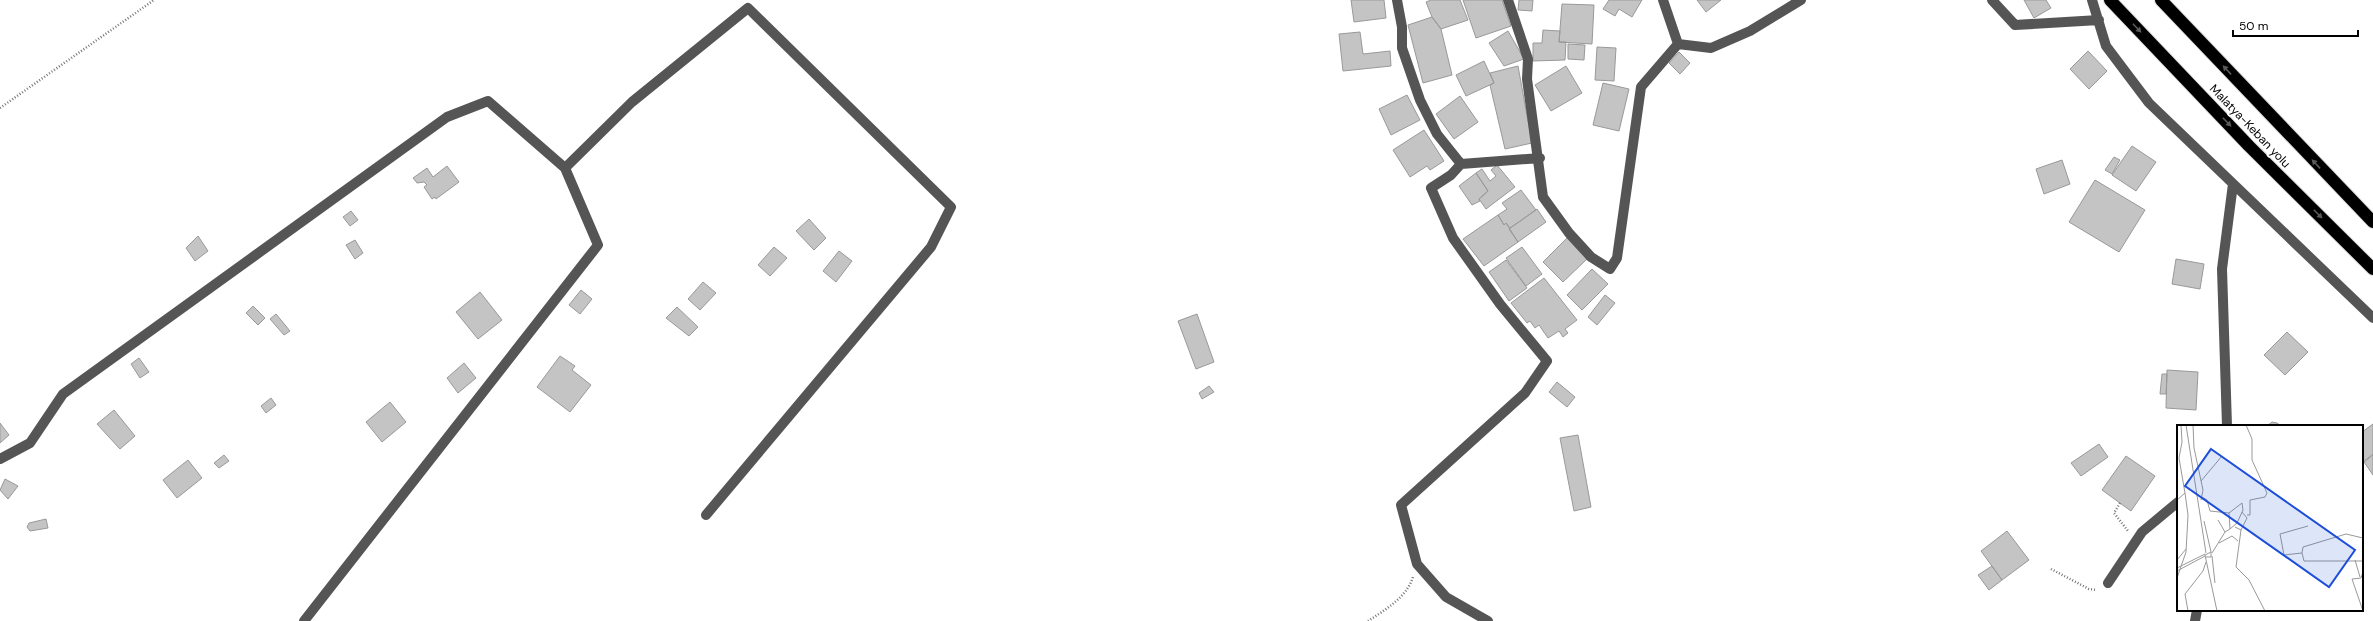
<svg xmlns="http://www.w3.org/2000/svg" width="2373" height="621" viewBox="0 0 2373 621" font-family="'DM Sans',sans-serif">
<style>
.building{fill:#c4c4c4;stroke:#999}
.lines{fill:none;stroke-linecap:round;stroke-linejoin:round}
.highway-casing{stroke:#dbdbdb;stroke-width:14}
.path{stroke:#777;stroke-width:2.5;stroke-dasharray:1 2;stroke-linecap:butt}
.minor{stroke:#555;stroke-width:10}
.highway{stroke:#000;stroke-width:12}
.oneway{fill:#595959}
.labels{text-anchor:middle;stroke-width:4;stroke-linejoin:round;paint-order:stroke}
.street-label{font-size:12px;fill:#000;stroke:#fff}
.inset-road{fill:none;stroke:#999;stroke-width:1}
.view{fill:#1d4ed8;fill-opacity:0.15;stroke:#1d4ed8;stroke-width:2}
.inset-edge{fill:none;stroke:#000;stroke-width:2}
</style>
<rect width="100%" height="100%" fill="#fff"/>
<path class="building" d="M1351 0H1384L1386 18 1354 22Z
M1431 0H1460L1468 20 1441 29 1432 17 1426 2Z
M1463 0H1502L1511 26 1476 38Z
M1519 0H1533L1532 11 1518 10Z
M1609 0H1642L1632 17 1619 9 1615 16 1603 9Z
M1697 0H1721L1706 12Z
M2024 0H2046L2051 8 2034 18Z
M1562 4 1594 5 1592 44 1559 42Z
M1432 17 1441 29 1452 75 1423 83 1408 25Z
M1543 30 1560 31 1559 42H1566L1565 60 1533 61V43H1542Z
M1508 31 1524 59 1504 66 1489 43Z
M1360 32 1363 54 1390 51 1391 66 1343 71 1339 34Z
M1568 44 1585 45 1584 60 1568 59Z
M1597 47 1616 48 1614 81 1595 80Z
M2088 51 2107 71 2089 89 2070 69Z
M1679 52 1690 63 1680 74 1669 63Z
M1484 61 1494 83 1466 96 1456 75Z
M1518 66 1532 143 1505 149 1490 85 1494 83 1490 73Z
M1566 66 1582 93 1551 111 1535 85Z
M1603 83 1629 89 1619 131 1593 125Z
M1407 95 1420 120 1391 135 1379 109Z
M1460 96 1478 122 1454 139 1436 114Z
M1424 130 1444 161 1430 170 1427 166 1410 177 1393 150Z
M2132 146 2156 162 2136 191 2112 175Z
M2114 157 2120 160 2112 174 2105 170Z
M2062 160 2070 184 2044 194 2036 169Z
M1497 165 1515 187 1486 209 1479 199 1488 191 1476 173 1482 169 1490 181 1496 176 1491 170Z
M447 166 459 182 436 199 435 197 432 199 424 187 427 185 424 182 417 183 413 178 427 168 433 177Z
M1476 173 1488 191 1479 199 1480 201 1472 205 1459 186Z
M2095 180 2145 210 2119 252 2069 222Z
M1521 190 1536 210 1510 228 1506 223 1504 225 1498 215 1507 209 1502 203Z
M1537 209 1546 222 1518 242 1509 229Z
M351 211 358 220 350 226 343 217Z
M1498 215 1504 225 1506 223 1518 242 1484 266 1463 239Z
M809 219 826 238 814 250 796 231Z
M198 236 208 251 195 261 186 248Z
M1567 238 1587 259 1563 282 1543 262Z
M355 240 363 253 355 259 346 245Z
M774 247 787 258 770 276 758 265Z
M1522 247 1542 274 1526 286 1506 258Z
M839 251 852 261 836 282 823 271Z
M2176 259 2204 264 2200 289 2172 284Z
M1506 260 1527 288 1509 301 1489 272Z
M1592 269 1608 284 1582 310 1567 295Z
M1544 278 1577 320 1565 329 1568 333 1563 337 1559 331 1548 338 1539 325 1535 328 1530 321 1527 323 1511 303Z
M703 282 716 293 700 310 688 299Z
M581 290 592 299 580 314 569 305Z
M480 292 502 320 478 339 456 312Z
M1605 295 1615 303 1597 325 1588 317Z
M253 306 265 318 258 325 246 313Z
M677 307 698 327 689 336 666 318Z
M276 314 290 331 284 335 270 319Z
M1197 314 1214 362 1196 369 1178 321Z
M2287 332 2308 352 2285 375 2264 355Z
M560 356 575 366 572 370 591 385 570 412 537 387Z
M139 358 149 372 140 378 131 364Z
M464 363 476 378 458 393 447 378Z
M2167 370 2198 372 2196 410 2166 408Z
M2162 374H2167L2166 394H2160Z
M1557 382 1575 397 1567 407 1549 392Z
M1209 386 1214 392 1202 399 1199 393Z
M271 398 276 405 266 413 261 406Z
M390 402 406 422 382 442 366 422Z
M114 410 135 436 120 449 97 424Z
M2272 422 2277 423 2281 426H2267Z
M0 423 9 435 0 443Z
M2373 424V454L2363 462 2362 432Z
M1578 435 1591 507 1574 511 1560 438Z
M2099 444 2108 457 2081 476 2071 463Z
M224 455 229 461 219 468 214 463Z
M2373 455V475L2364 462Z
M2126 456 2155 476 2131 511 2102 490Z
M188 460 202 478 177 498 163 480Z
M5 479 18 486 8 499 0 490Z
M46 519 48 528 30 531 27 527 29 523Z
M2007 531 2029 560 2002 580 1981 551Z
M1992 566 2002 580 1989 590 1978 575Z"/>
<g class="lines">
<g class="highway-casing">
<path id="highway" d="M2110 0 2249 146 2373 269
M2161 0 2373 222"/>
</g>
<path class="path" d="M0 108 154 0
M2120 503 2114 513 2128 531
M2051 569 2089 589 2097 590
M1368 621C1385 610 1407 597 1413 577"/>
<path class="minor" d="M1397 0 1402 27V48L1420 100 1437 134 1461 164 1540 158
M1508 0 1528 59 1527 79 1543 197 1569 233 1591 257 1610 269 1617 258 1641 87 1678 44 1663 0
M1992 0 2015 25 2099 20
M2092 0 2106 46 2149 103 2373 318
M1678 44 1711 48 1750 31 1801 0
M1461 164 1451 175 1431 188 1453 238 1500 304 1547 361 1525 393 1401 505 1417 564 1446 597 1488 621
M565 168 632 102 748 8 951 207 931 247 706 515
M2227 426 2222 269 2233 184
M0 459 30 443 63 394 447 117 488 101 565 168 598 245 304 621
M2108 583 2142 532 2178 502
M2195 621 2197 610"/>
<use href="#highway" class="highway"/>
</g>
<defs><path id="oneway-solid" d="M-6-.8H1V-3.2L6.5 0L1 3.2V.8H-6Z"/></defs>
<g class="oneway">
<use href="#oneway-solid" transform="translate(2137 28) rotate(46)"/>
<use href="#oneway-solid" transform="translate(2227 70) rotate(-133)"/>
<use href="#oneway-solid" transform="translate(2227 122) rotate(46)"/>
<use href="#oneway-solid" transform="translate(2316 164) rotate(-133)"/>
<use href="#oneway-solid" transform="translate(2318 214) rotate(45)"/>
</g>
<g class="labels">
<g class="street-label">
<text transform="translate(2250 126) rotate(46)" y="4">Malatya-Keban yolu</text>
</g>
</g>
<g transform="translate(2177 425)">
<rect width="186" height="186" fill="#fff"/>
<path class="inset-road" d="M9 0 29 128M16 0 17 23 26 65 24 75M69 0 75 14V35L90 68 88 72 73 75V90H70M24 56 45 31M25 72 30 75 33 86 52 88M0 75 8 68 2 33 5 17 4 0M27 96 34 127M58 102 64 105 59 142 72 155 88 186M64 105 70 93 65 87M48 107 53 104 52 88 65 78 66 85 60 98 53 104M186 113 169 109 126 122 125 128 127 136H186M42 118 55 111 61 116M35 128 48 107 41 95M125 128 107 130 103 109 131 101M35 131 38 158M29 132H34V127L28 130 40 186M0 135 9 124M178 135 183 152M0 143 28 129M0 146 28 131M186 147 184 153 175 154 186 186M0 153 9 127 11 90 8 68M11 186 8 169 26 146 29 137"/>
<path class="view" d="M34 24 178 125 152 162 8 61Z"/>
<rect width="186" height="186" class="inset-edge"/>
</g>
<path d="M2233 30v6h125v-6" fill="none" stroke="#000000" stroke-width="2"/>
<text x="2239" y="30" font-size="12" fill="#000000" stroke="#ffffff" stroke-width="3" paint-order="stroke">50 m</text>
</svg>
